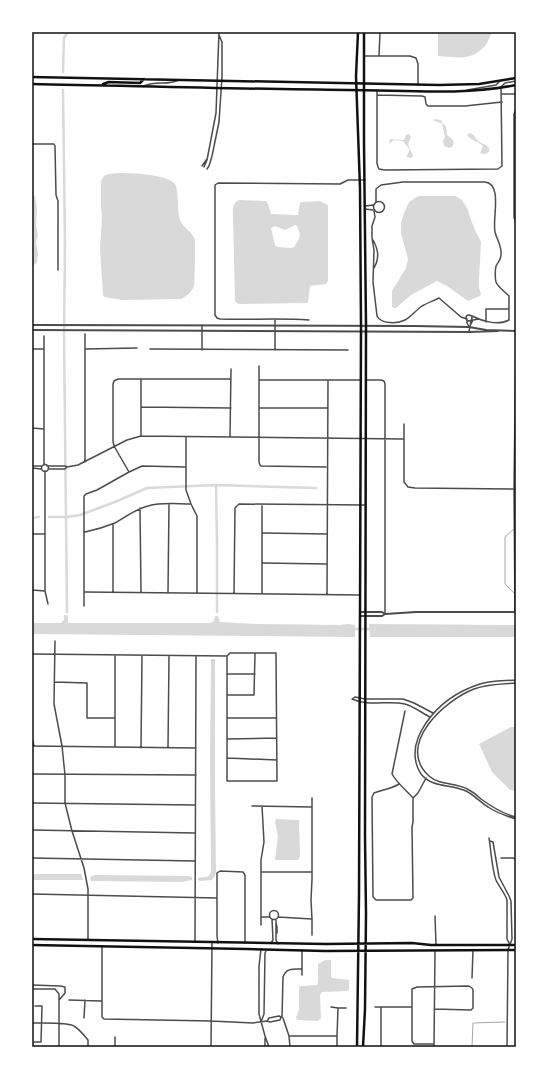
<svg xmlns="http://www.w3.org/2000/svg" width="548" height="1079" viewBox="0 0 548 1079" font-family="Quicksand,sans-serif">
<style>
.water{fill:#d9d9d9;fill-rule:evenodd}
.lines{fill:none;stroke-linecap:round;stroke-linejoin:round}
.canal{stroke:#d9d9d9;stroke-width:2.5}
.service{stroke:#4c4c4c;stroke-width:0.5}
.minor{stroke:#4c4c4c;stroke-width:1.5}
.tertiary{stroke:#4c4c4c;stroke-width:2}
.primary{stroke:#111;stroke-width:2.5}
.trunk{stroke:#111;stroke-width:2.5}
.neatline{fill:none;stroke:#111;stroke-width:1.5}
</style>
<rect width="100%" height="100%" fill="#fff"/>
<path class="water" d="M438 32H492C490 36 488 42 485 46 470 62 457 57 438 56Z
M434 119 441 120 443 124 446 126 447 135C452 139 456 141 452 147L449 148 444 146 443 141 445 137 442 124 441 123 434 121Z
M469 133C474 134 475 137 478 141 482 144 486 144 489 148V152L485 154 480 153 483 146C479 142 470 140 467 135Z
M409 134 411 137 408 144 413 156 411 158 407 157V155L410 150 403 141 394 140 390 143 389 142 390 139 404 140 406 135Z
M118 173C130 173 167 174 175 184 179 190 177 211 180 220 183 228 193 232 195 240 195 244 195 283 194 286 192 292 186 297 181 299L122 300 104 297 103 295 100 248 102 217 101 207V181L104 176 108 174Z
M32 194 35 196 37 209 36 225 38 235 36 242 38 254 37 262 36 264 32 265Z
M419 196H455L461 199 467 208 474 228 481 242 479 280V288L481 294 480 296 468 301 447 286 437 281 411 295 396 308H394L392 307V291L406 268 408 259 401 233V223L404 213 409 202 415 198Z
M239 200 266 201 268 204 271 214 297 215H298L300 203 301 202 320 201 328 205V281L326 284 310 286 308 302 307 303 239 304 237 303 235 301 233 217C233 210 232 203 239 200ZM295 225 297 226 300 234 299 239 294 247 291 248 278 247 275 245 271 228 275 226 285 230Z
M64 615H67L68 617V623H210L214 621 215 616H218L220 622 258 624 341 625 348 624 355 625V637L32 634V623H61L64 620Z
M369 624 516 625V637H370Z
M211 659H215V787L216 872 215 876 212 880 200 881 198 880V878C204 876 210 879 211 871L210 762Z
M511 727H516V791L510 790 492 772 479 744Z
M276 819 299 820 300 857 298 860H275L278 836 275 822Z
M32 874H81L82 876 83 880H32Z
M95 875 189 876 192 877V880L182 882 91 881 90 877Z
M325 960H331V976L332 978 349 980V990L347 991 322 992 320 995 321 1019 317 1021 297 1020 296 1017 299 1010V987L301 986 317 985 318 982V964Z"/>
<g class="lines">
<path class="canal" d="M63 72 64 38 68 32
M63 90 65 245 64 335 67 612
M216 485 316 488
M49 517H67L80 515 115 502 147 488 216 485 217 544V612
M32 518 39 517
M352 629H371"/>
<path class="service" d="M514 593 505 584V537L514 529
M472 1047 473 1023 505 1022"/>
<path class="minor" d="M364 56H410L416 58 418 64V85
M379 56 380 32
M144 86C156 80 167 86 179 80
M377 90V163L378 167 379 169 385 170 498 169 502 166 501 87 505 83 516 81
M467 90 496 85 500 81
M502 94H516
M377 95 422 96 425 97 426 104 428 106H465L502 102
M516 109 514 114V217L516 224
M32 144H54L55 146 56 195 58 201V270
M202 166 207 159
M204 167 207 160 216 113 219 32
M207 169 209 166 212 156 219 122 222 77V42L219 35
M373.5 207a5.5 5.5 0 1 1 11 0a5.5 5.5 0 1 1-11 0Z
M376 202V189L381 185 403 182H485C503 184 492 219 495 232 497 240 502 246 501 255 501 260 498 262 496 266 495 270 495 279 496 282 498 287 505 292 509 296V320C498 326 482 321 472 316
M366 206 373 205
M365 209 373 210
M374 211 375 217 372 226V238L374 250 373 282 377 316C381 324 397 324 405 320 411 317 416 310 422 306 427 303 433 301 439 298L461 317 467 319
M373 240C378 249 380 257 374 268
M466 318a3 3 0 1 1 6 0a3 3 0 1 1-6 0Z
M275 319V350
M309 320C280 318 250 320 220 319L217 318 215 315V185L218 183 340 184 348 180H365
M467 320V323L469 327
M486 322V309H509
M471 324 473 320 479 319
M202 325V350
M469 332 471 321
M85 334V462
M32 349H44
M85 349 137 348
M150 349 348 350
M259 366V462L260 465 261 466 326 467
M259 380H361
M366 380H381L384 381 385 384V613
M141 407 231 408
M259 408H328
M404 424V482L408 487 415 488 514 489
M32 428 44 429
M141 436V379
M186 437V490L191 504 197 516V593
M230 437 231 369
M41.5 468a3.5 3.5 0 1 1 7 0a3.5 3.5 0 1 1-7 0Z
M44 465V336
M32 466H42
M47 466H65L67 467
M32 468 41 469
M48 469H65L67 467 78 465 127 440 141 436 403 439
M45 471V591L48 604
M129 472 114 446 113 441V384L114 381 118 379H231
M140 508 141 592
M113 524V592
M85 532C95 530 105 527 115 523 125 517 136 509 148 506 162 502 177 504 191 504
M263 533 327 534
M32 534H45
M263 563 327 564
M32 590 45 591
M85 592 360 595
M168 592 169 504
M234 593 235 508 239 504 365 505
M262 594V506
M327 595 328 380
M84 606V496L86 494 97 490 129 472 142 466 186 467
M515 612 514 489 516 331
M55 641 54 704 62 746 65 775V803L72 831 84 868 88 889V940
M32 654 227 656 230 653H276L277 781H227V656
M227 674H255
M516 680C504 681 492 680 480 684 458 691 439 704 426 723 420 733 415 741 415 754 415 761 417 768 421 774 432 788 451 784 466 791 474 795 480 802 488 807 497 813 506 816 516 819
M55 682 87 683V718H114
M516 683C502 684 487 684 474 689 445 700 395 745 429 776 440 786 456 782 469 790 473 792 477 795 481 799 492 807 503 814 516 817
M228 695H254L255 653
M405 711 392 774C397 783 406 790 413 798L418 793 426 778
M430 717C422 713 413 706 405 704 387 700 369 707 352 699L355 697 365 699H403L414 703 433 713
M227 718H276
M32 737 34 746
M227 739 276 738
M32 746 196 748
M115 747V655
M141 748 142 656
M168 748 169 656
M227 758 277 760
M32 774 196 775
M399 784C391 789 382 790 374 793L372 797 373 897 376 900H411L413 898 412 827 413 822V798
M32 803 195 805
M252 806 312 807
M32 830 195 833
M489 838C491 850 492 870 496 880 499 887 505 893 507 900V939L510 945
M490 841 493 842 499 877 509 896 511 901 512 939 508 950 507 1047
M32 858 195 861
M501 858H513L516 859
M261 872H311
M32 894 217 898
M269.5 915a4.5 4.5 0 1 1 9 0a4.5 4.5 0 1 1-9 0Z
M435 916 436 945
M262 917H270
M278 917 312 919
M276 920V940L278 944
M276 923 277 927V933
M261 925V860L264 842 262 806
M312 935V919L311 900 312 879V798
M195 942 196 656
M218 943 217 936V873L220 871 243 872 245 875V943
M271 943 273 940 272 919
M102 946V1017L104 1019 211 1021 253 1023 267 1021 270 1022 280 1020 281 1017
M261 949 259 966V1014L265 1036 269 1047
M302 975V951
M472 978 473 950
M32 985 60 986 65 987V993L60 999
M32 989H55L59 994V1047
M69 1000 101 1001
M331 1007 338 1008
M375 1007H412
M282 1017 283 977C286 968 293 969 302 969
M84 1018 85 1000
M283 1018 289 1036 290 1047
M267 1021 269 1018 279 1016 281 1017
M261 1022 264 1014 265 953 266 951
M32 1023C41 1023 68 1022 74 1026 79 1029 84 1035 88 1040V1047
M289 1036H337V1047
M337 1036 338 1008H346
M115 1037V1047
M34 1042H41L42 1006H35
M434 1044H414L412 1041V989L417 987 469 986 472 988 473 990V1008L471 1010 435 1009
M211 1047 212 943
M265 1047V1038
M381 1047V1007
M434 1047 435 951"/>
<path class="tertiary" d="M32 325 414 326 469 327 486 330 516 331
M32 330 469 332 498 331
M360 612H382L385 614 416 612H516
M360 616H382L385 614"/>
<path class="primary" d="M32 939 326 944 412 943 431 945H516
M32 945 247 949 325 951 516 950
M357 1047 359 895 361 326 360 188 356 76 358 32
M363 1047 365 1009 366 914 365 836 366 326 364 142V32"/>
<path class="trunk" d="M32 77 439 85 479 84 516 78
M32 84C137 86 242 89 347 90 404 90 460 96 516 85
M103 84 109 82 140 83 144 79"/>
</g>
<rect width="548" height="1079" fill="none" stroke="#ffffff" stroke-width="66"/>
<rect x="33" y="33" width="482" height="1013" class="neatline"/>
</svg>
